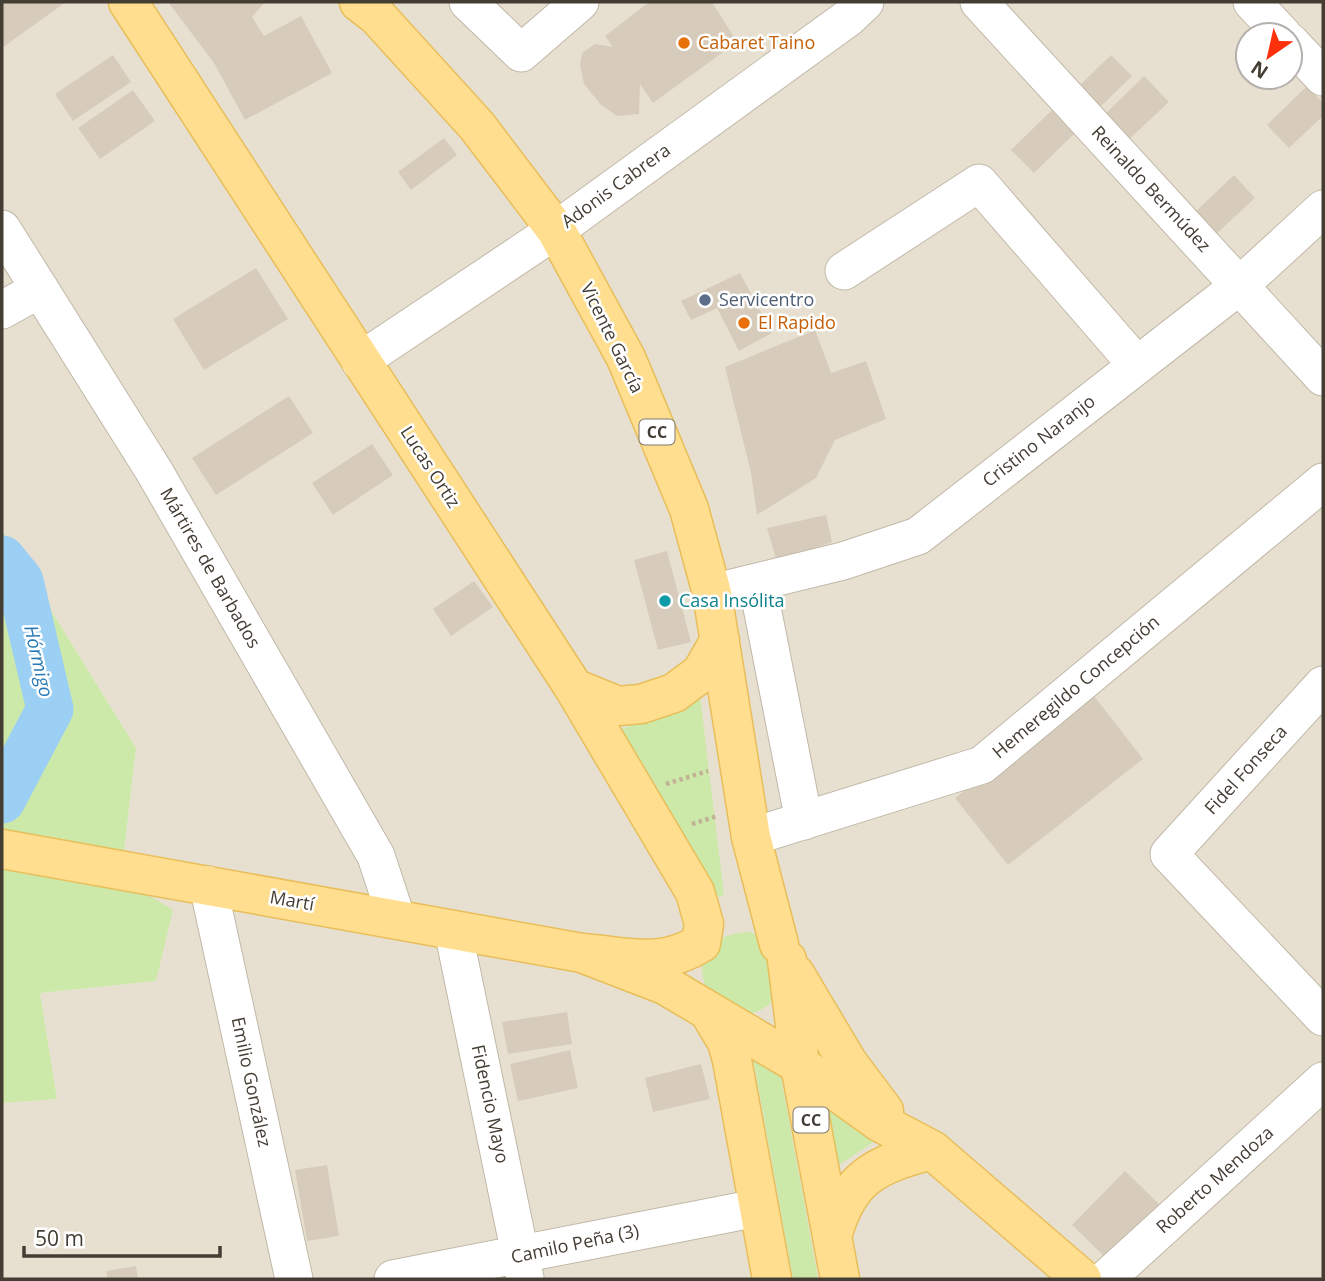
<svg xmlns="http://www.w3.org/2000/svg" width="1325" height="1281" viewBox="0 0 1325 1281" font-family="'Open Sans',sans-serif">
<style>
.residential{fill:#e7e0d0;fill-rule:evenodd}
.green{fill:#cce9a9}
.lines{fill:none;stroke-linecap:round;stroke-linejoin:round}
.river{stroke:#9bcff3;stroke-width:47}
.building{fill:#d7ccbb}
.minor-casing{stroke:#c1b8a8;stroke-width:39}
.major-casing{stroke:#e9be5a;stroke-width:41}
.path{stroke:#c1b195;stroke-width:4.5;stroke-dasharray:3.5 3.5;stroke-linecap:butt}
.minor{stroke:#fff;stroke-width:37}
.major{stroke:#ffdf8f;stroke-width:38}
.food-dot{fill:#e8710a;stroke:#fff;stroke-width:2.5}
.service-dot{fill:#5c6f8a;stroke:#fff;stroke-width:2.5}
.culture-dot{fill:#0f9aa8;stroke:#fff;stroke-width:2.5}
.labels{text-anchor:middle;stroke-width:5;stroke-linejoin:round;paint-order:stroke}
.shield{fill:#fff;stroke:#7c7770;stroke-width:2}
.shield-label{font-size:16px;font-weight:bold;fill:#443d33}
.food-label{font-size:18px;fill:#c56008;stroke:#fff;text-anchor:start}
.street-label{font-size:18px;fill:#443d33;stroke:#fff}
.service-label{font-size:18px;fill:#4e5e75;stroke:#fff;text-anchor:start}
.culture-label{font-size:18px;fill:#0d838f;stroke:#fff;text-anchor:start}
.water-label{font-size:19px;font-style:italic;fill:#2779b4;stroke:#fff}
</style>
<rect width="100%" height="100%" fill="#f2eee3"/>
<path class="residential" d="M2 2H1323V1279H2V1103L57 1099 40 993 156 981 121 878 136 748 2 531ZM1248 35H1290V77H1248Z"/>
<path class="green" d="M2 531 136 748 121 878 173 910 156 981 40 993 57 1099 2 1103Z
M700 696 724 895 715 898 618 731Z
M748 932 764 936 780 994C720 1062 657 937 748 932Z
M752 1052 779 1066 818 1279H793Z
M819 1093 884 1135 836 1167Z"/>
<g class="lines">
<path class="river" d="M2 559 20 581 50 709 2 800"/>
</g>
<path class="building" d="M2 2H66L2 48Z
M168 2H265L252 17 264 36 301 16 332 73 245 120 214 63Z
M649 2H712L737 42 653 103 640 84 639 114 617 116 601 105 584 84 580 65 582 53 595 44 613 47 605 36Z
M113 55 131 82 73 121 55 94Z
M1111 55 1132 76 1096 111 1075 90Z
M1144 76 1169 102 1125 143 1101 118Z
M1307 86 1323 103V116L1289 148 1267 125Z
M133 90 155 121 100 159 78 128Z
M1053 109 1076 132 1034 173 1011 150Z
M444 138 457 155 411 190 398 172Z
M1234 175 1255 198 1215 235 1194 213Z
M256 268 288 319 204 370 173 319Z
M740 273 772 333 739 351 717 308 691 320 681 301Z
M815 330 831 373 866 361 886 419 835 440 816 478 757 515 751 473 725 367Z
M289 396 313 433 216 495 192 458Z
M372 444 393 475 333 515 312 483Z
M826 515 832 542 777 562 767 528Z
M667 551 691 642 658 650 634 560Z
M474 581 493 607 451 636 433 609Z
M1091 692 1143 759 1008 865 955 798Z
M567 1012 572 1044 508 1054 502 1022Z
M570 1050 578 1088 518 1101 510 1064Z
M701 1064 710 1099 653 1112 645 1078Z
M327 1165 339 1236 307 1241 295 1170Z
M1125 1171 1160 1205 1106 1258 1072 1225Z
M136 1266 138 1279H108L106 1271Z"/>
<g class="lines">
<g class="minor-casing">
<path id="minor" d="M468 2 521 53 580 2
M979 2 1323 377
M1252 2 1283 35
M1290 42 1323 77
M2 229 154 471 376 856 397 920
M844 271 979 183 1137 365
M2 310 40 289
M360 361 556 230 848 18 865 2
M757 582 804 821
M712 593 843 561 918 536 1239 286 1323 209
M1323 685 1169 854 1323 1017
M751 837 982 765 1323 482
M208 885 294 1279
M453 930 525 1278
M393 1279 757 1208
M1106 1279 1323 1081"/>
</g>
<g class="major-casing">
<path id="major" d="M128 2 574 688 695 892 704 924 701 943C660 969 628 956 582 953
M359 2 377 16 477 126 556 230 626 358 689 509 712 593 751 837 779 944
M574 688 618 706 641 704 674 693 701 673 720 640
M2 849 582 953 665 985 800 1065 881 1123 932 1150 1082 1279
M787 960 800 1065 840 1279
M795 974 848 1063 884 1111
M709 1012 727 1042 732 1060 772 1279
M832 1237C848 1177 875 1165 932 1150"/>
</g>
<path class="path" d="M666 784 708 771
M692 824 717 816"/>
<use href="#minor" class="minor"/>
<use href="#major" class="major"/>
</g>
<g class="food-dot">
<circle cx="684" cy="43" r="7"/>
<circle cx="744" cy="323" r="7"/>
</g>
<circle class="service-dot" cx="705" cy="300" r="7"/>
<circle class="culture-dot" cx="665" cy="601" r="7"/>
<g class="labels">
<g class="shield">
<rect x="639.5" y="419.5" width="35" height="25" rx="5"/>
<rect x="793.5" y="1107.5" width="35" height="25" rx="5"/>
</g>
<g class="shield-label">
<text x="657" y="438">CC</text>
<text x="811" y="1126">CC</text>
</g>
<g class="food-label">
<text x="698" y="49">Cabaret Taino</text>
<text x="758" y="329">El Rapido</text>
</g>
<g class="street-label">
<text transform="translate(616 186) rotate(-36)" y="6">Adonis Cabrera</text>
<text transform="translate(1151 189) rotate(47)" y="6">Reinaldo Bermúdez</text>
<text transform="translate(612 338) rotate(64)" y="6">Vicente García</text>
<text transform="translate(1039 441) rotate(-38)" y="6">Cristino Naranjo</text>
<text transform="translate(430 467) rotate(57)" y="6">Lucas Ortiz</text>
<text transform="translate(210 568) rotate(60)" y="6">Mártires de Barbados</text>
<text transform="translate(1076 687) rotate(-40)" y="6">Hemeregildo Concepción</text>
<text transform="translate(1246 770) rotate(-48)" y="6">Fidel Fonseca</text>
<text transform="translate(292 901) rotate(10)" y="6">Martí</text>
<text transform="translate(251 1082) rotate(78)" y="6">Emilio González</text>
<text transform="translate(490 1104) rotate(78)" y="6">Fidencio Mayo</text>
<text transform="translate(1215 1180) rotate(-42)" y="6">Roberto Mendoza</text>
<text transform="translate(575 1244) rotate(-12)" y="6">Camilo Peña (3)</text>
</g>
<g class="service-label">
<text x="719" y="306">Servicentro</text>
</g>
<g class="culture-label">
<text x="679" y="607">Casa Insólita</text>
</g>
<g class="water-label">
<text transform="translate(39 661) rotate(77)" y="7">Hórmigo</text>
</g>
</g>
<rect width="1325" height="1281" fill="none" stroke="#443d33" stroke-width="7"/>
<g transform="translate(1269 56) rotate(214)"><circle r="33" fill="#ffffff" stroke="#b4b1ad" stroke-width="2"/>
<path d="M0-5L12 26L0 18L-12 26Z" fill="#ff310d"/>
<text y="-10" font-size="19" font-weight="bold" text-anchor="middle" fill="#443d33">N</text>
</g>
<path d="M24 1246v10h196v-10" fill="none" stroke="#443d33" stroke-width="3.5"/>
<text x="35" y="1246" font-size="21" fill="#443d33" stroke="#ffffff" stroke-width="5" paint-order="stroke">50 m</text>
</svg>
